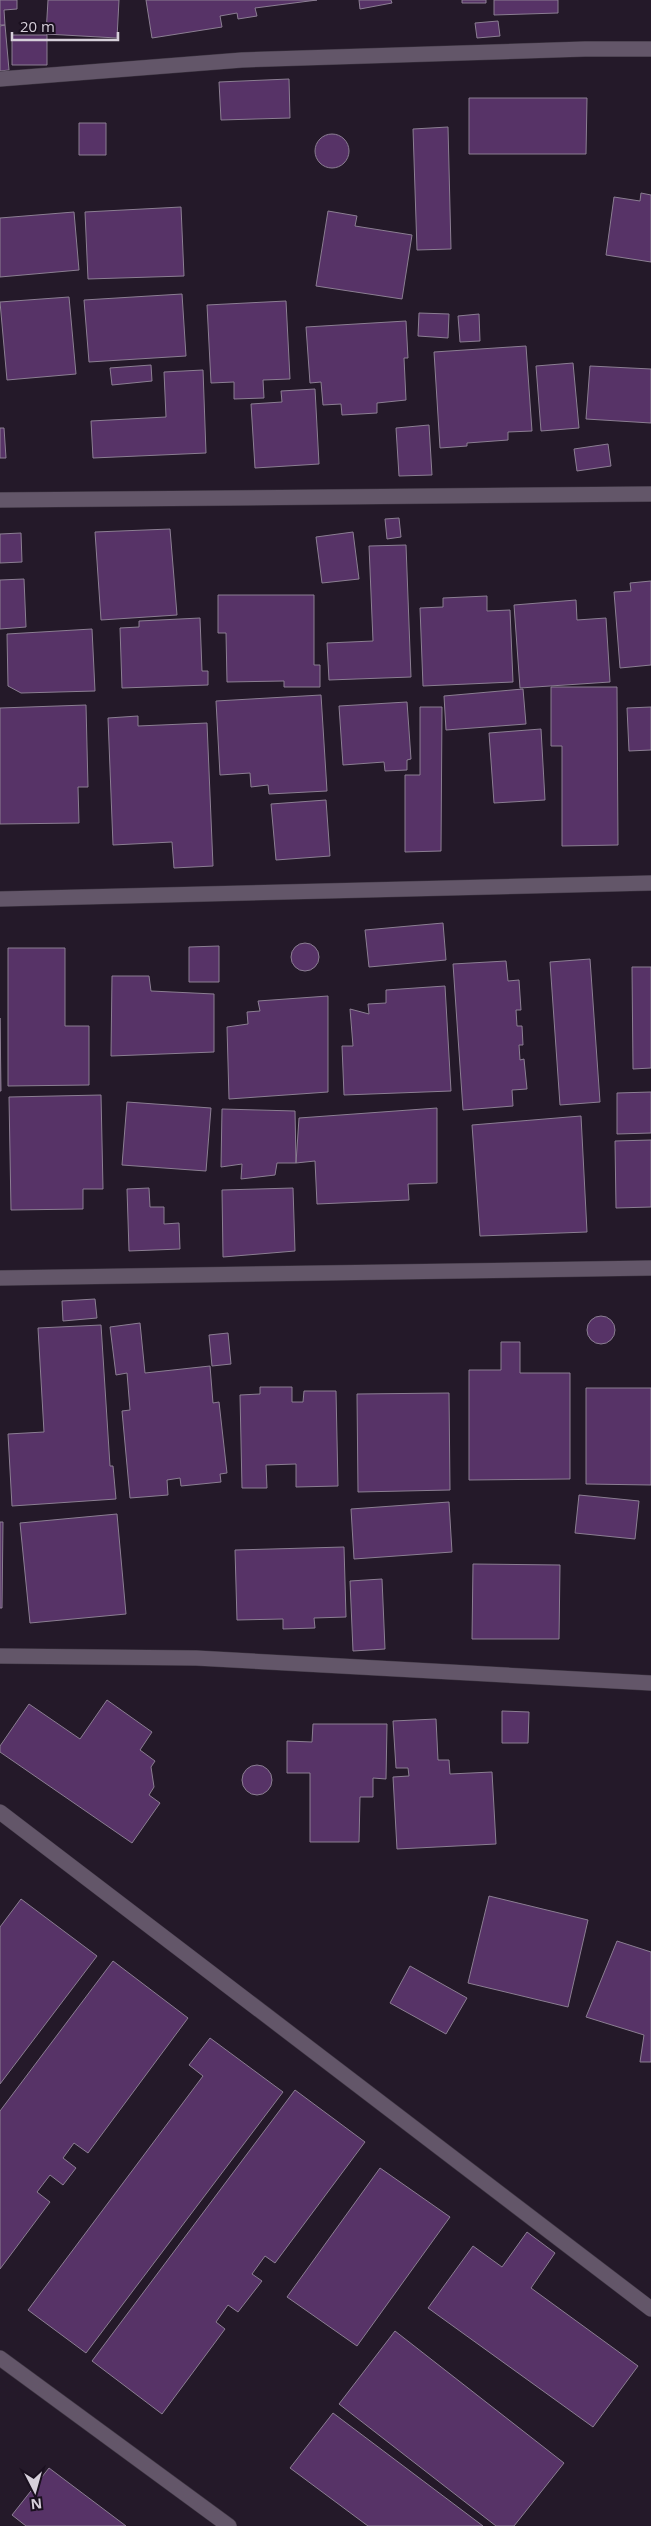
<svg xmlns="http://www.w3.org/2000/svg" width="651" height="2526" viewBox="0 0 651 2526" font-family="'Open Sans',sans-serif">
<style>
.building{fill:#573367;stroke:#8b7e92}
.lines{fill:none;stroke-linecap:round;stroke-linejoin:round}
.street-casing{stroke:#3d3541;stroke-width:16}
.secondary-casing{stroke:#3d3541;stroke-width:16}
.street{stroke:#635669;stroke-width:15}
.secondary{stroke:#635669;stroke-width:15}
</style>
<rect width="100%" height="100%" fill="#241929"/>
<path class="building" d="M0 0H17V9L4 10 5 25H0Z
M48 0H119L117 38 46 34Z
M146 0H317L255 8 257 16 238 19 237 13 220 16 222 27 152 38Z
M359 0H391L392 3 360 9Z
M462 0H486V3H462Z
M494 0H558V13L494 15Z
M498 21 500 36 477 38 475 23Z
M5 25 9 70 0 71V26Z
M12 35H47V65H12Z
M289 79 290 118 221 120 219 82Z
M469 98H587L586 154H469Z
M79 123H106V155H79Z
M448 127 451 249 417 250 413 129Z
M315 151a17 17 0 1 1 34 0a17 17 0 1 1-34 0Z
M641 193 651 195V262L606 255 614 197 640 201Z
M181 207 184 276 88 279 85 212Z
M328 211 357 216 355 226 412 235 402 299 316 286Z
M74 212 79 270 0 277V218Z
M182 294 186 356 89 362 84 300Z
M69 297 76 374 7 380 0 302Z
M286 301 290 379 263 380 264 398 234 399V382L211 383 207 305Z
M419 313 449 314 448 338 418 336Z
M479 314 480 341 460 342 458 316Z
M406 321 408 358H404L406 400 377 403V413L342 415 341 404 323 405 321 382 310 383 306 327Z
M526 346 532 431 508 432V440L467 443V446L440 448 434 352Z
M573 363 579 428 541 431 536 366Z
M151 365 152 381 112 385 110 368Z
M590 366 651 369V423L586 419Z
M203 370 206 453 93 458 91 421 166 417 164 372Z
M315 389 319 464 255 468 251 404 282 402 281 391Z
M429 425 432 475 399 476 396 428Z
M0 428H4L6 458H0Z
M608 444 611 466 577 471 574 449Z
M399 518 401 537 387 539 385 519Z
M170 529 177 615 101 620 95 532Z
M353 532 359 579 322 583 316 537Z
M21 533 22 562 0 563V534Z
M406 545 411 677 329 680 327 643 373 641 369 546Z
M24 579 26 627 0 629V580Z
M651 581V665L620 668 614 592 631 591 630 583Z
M218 595H314V665H320V687H284V681L227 682 226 633H218Z
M487 596V611L510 610 513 682 423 686 420 608 443 607V598Z
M576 600 577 620 606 618 610 682 520 688 514 605Z
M200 618 202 671H208V685L122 688 120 628 139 627V621Z
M92 629 95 691 21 693 8 686 7 634Z
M551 687H617L618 845 562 846V746H551Z
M523 689 526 724 446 730 444 696Z
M321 695 327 791 269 794 268 785 251 787 250 773 220 775 216 701Z
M407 702 411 759 407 760V770L385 771 384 762 343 765 339 706Z
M86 705 88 787H78L79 823 0 824V708Z
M420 707H442L441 851 405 852V775H420Z
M651 707V750L629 751 627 708Z
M138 716V726L207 723 213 866 174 868 172 842 113 845 108 718Z
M541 729 545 800 494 803 489 733Z
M326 800 330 856 276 860 271 804Z
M443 923 446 960 369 967 365 930Z
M291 957a14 14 0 1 1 28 0a14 14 0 1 1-28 0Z
M219 946V982H189V947Z
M8 948H65V1026H89V1085L8 1086Z
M590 959 600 1102 560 1105 550 962Z
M506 961 508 981 519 980 521 1010H516L517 1026H522L523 1045H519L520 1060 524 1059 527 1089 512 1090 513 1106 463 1110 453 964Z
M632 967H651V1068L633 1069Z
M112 976H149L151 991 214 994V1052L111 1056Z
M445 986 451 1091 344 1095 342 1046H353L350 1009 369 1014 368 1004 386 1003V990Z
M328 996V1092L229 1099 227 1027 248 1024 247 1012 260 1011 258 1001Z
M0 1018 1 1091H0Z
M651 1092V1133L617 1134V1093Z
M101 1095 103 1189H83V1209L11 1210 9 1097Z
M127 1102 211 1108 206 1171 122 1165Z
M437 1108V1183L408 1184 409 1200 317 1204 315 1161 296 1163 299 1118Z
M222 1109 295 1111 296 1163H277L275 1175 241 1179 242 1164 221 1167Z
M581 1116 587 1232 480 1236 472 1125Z
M651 1140V1207L616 1208 615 1141Z
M149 1188 150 1207H164V1224L179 1223 180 1249 129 1251 127 1189Z
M293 1188 295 1251 223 1257 222 1190Z
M95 1299 97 1318 63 1321 62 1301Z
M587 1330a14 14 0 1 1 28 0a14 14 0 1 1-28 0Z
M140 1323 145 1373 210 1366 213 1403 219 1402 227 1473 220 1474 221 1482 181 1486 180 1478 167 1480 168 1495 130 1498 122 1411 130 1410 127 1373 116 1375 110 1327Z
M101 1325 110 1466H113L116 1499 12 1506 8 1434 44 1432 38 1328Z
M228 1333 231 1364 212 1366 209 1335Z
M501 1342H520V1373H570V1479L469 1480V1370H501Z
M260 1387H292V1402H303L304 1391H336L338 1486 296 1487V1464L266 1465 267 1488H242L240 1395 260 1394Z
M586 1388H651V1485L586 1484Z
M449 1393 450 1490 358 1492 357 1394Z
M579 1495 639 1501 635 1539 575 1533Z
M449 1502 452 1552 354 1559 351 1509Z
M117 1514 126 1614 30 1623 20 1523Z
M0 1522H3L2 1608H0Z
M344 1547 346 1617 314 1618 315 1628 283 1629V1619L237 1620 235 1550Z
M473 1564 560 1565 559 1639H472Z
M382 1579 385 1649 353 1651 350 1581Z
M107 1700 152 1732 140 1750 155 1761 151 1767 154 1787 149 1795 160 1803 132 1843 0 1752V1746L29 1704 80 1739Z
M502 1711 529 1712 528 1743H502Z
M436 1719 438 1760H449L450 1774 492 1772 496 1844 397 1849 393 1777 409 1776 408 1768H396L393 1721Z
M313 1724H387L386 1779 373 1778V1797H360L359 1842H310V1773H287V1741L312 1742Z
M242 1780a15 15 0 1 1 30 0a15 15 0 1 1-30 0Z
M489 1896 588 1920 568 2007 468 1983Z
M21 1899 97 1956 0 2084V1927Z
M617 1941 651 1952V2062H640L644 2035 586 2017Z
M113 1961 188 2018 88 2153 74 2143 63 2158 76 2168 63 2185 50 2175 37 2192 50 2202 0 2269V2111Z
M410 1966 467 1998 446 2034 390 2003Z
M210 2038 283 2092 86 2353 28 2310 203 2076 189 2065Z
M295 2090 365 2142 275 2263 265 2256 252 2274 262 2281 238 2312 228 2305 216 2322 225 2329 162 2414 92 2361Z
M380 2168 450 2217 357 2346 287 2297Z
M527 2232 555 2253 531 2288 638 2366 593 2427 428 2308 473 2246 502 2267Z
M395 2331 564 2463 514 2526H496L339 2404Z
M333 2413 483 2526H368L290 2468Z
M49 2468 126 2526H26L12 2515Z"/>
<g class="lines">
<g class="street-casing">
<path id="street" d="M0 79 242 60 585 49H651
M0 500 651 494
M0 899 651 883
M0 1278 651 1268
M0 1656 196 1658 651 1683
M0 1812 651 2309"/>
</g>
<g class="secondary-casing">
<path id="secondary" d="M0 2358 229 2526"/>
</g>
<use href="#street" class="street"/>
<use href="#secondary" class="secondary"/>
</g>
<g transform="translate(35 2491) rotate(174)" stroke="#1a101f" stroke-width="4" paint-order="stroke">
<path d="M0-4L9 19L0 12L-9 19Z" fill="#d6cfda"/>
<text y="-8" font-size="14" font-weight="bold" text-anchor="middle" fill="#d6cfda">N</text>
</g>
<path d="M12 32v8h106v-8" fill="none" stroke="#d6cfda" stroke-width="2.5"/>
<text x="20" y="32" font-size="15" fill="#d6cfda" stroke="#1a101f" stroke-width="4" paint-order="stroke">20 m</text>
</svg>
